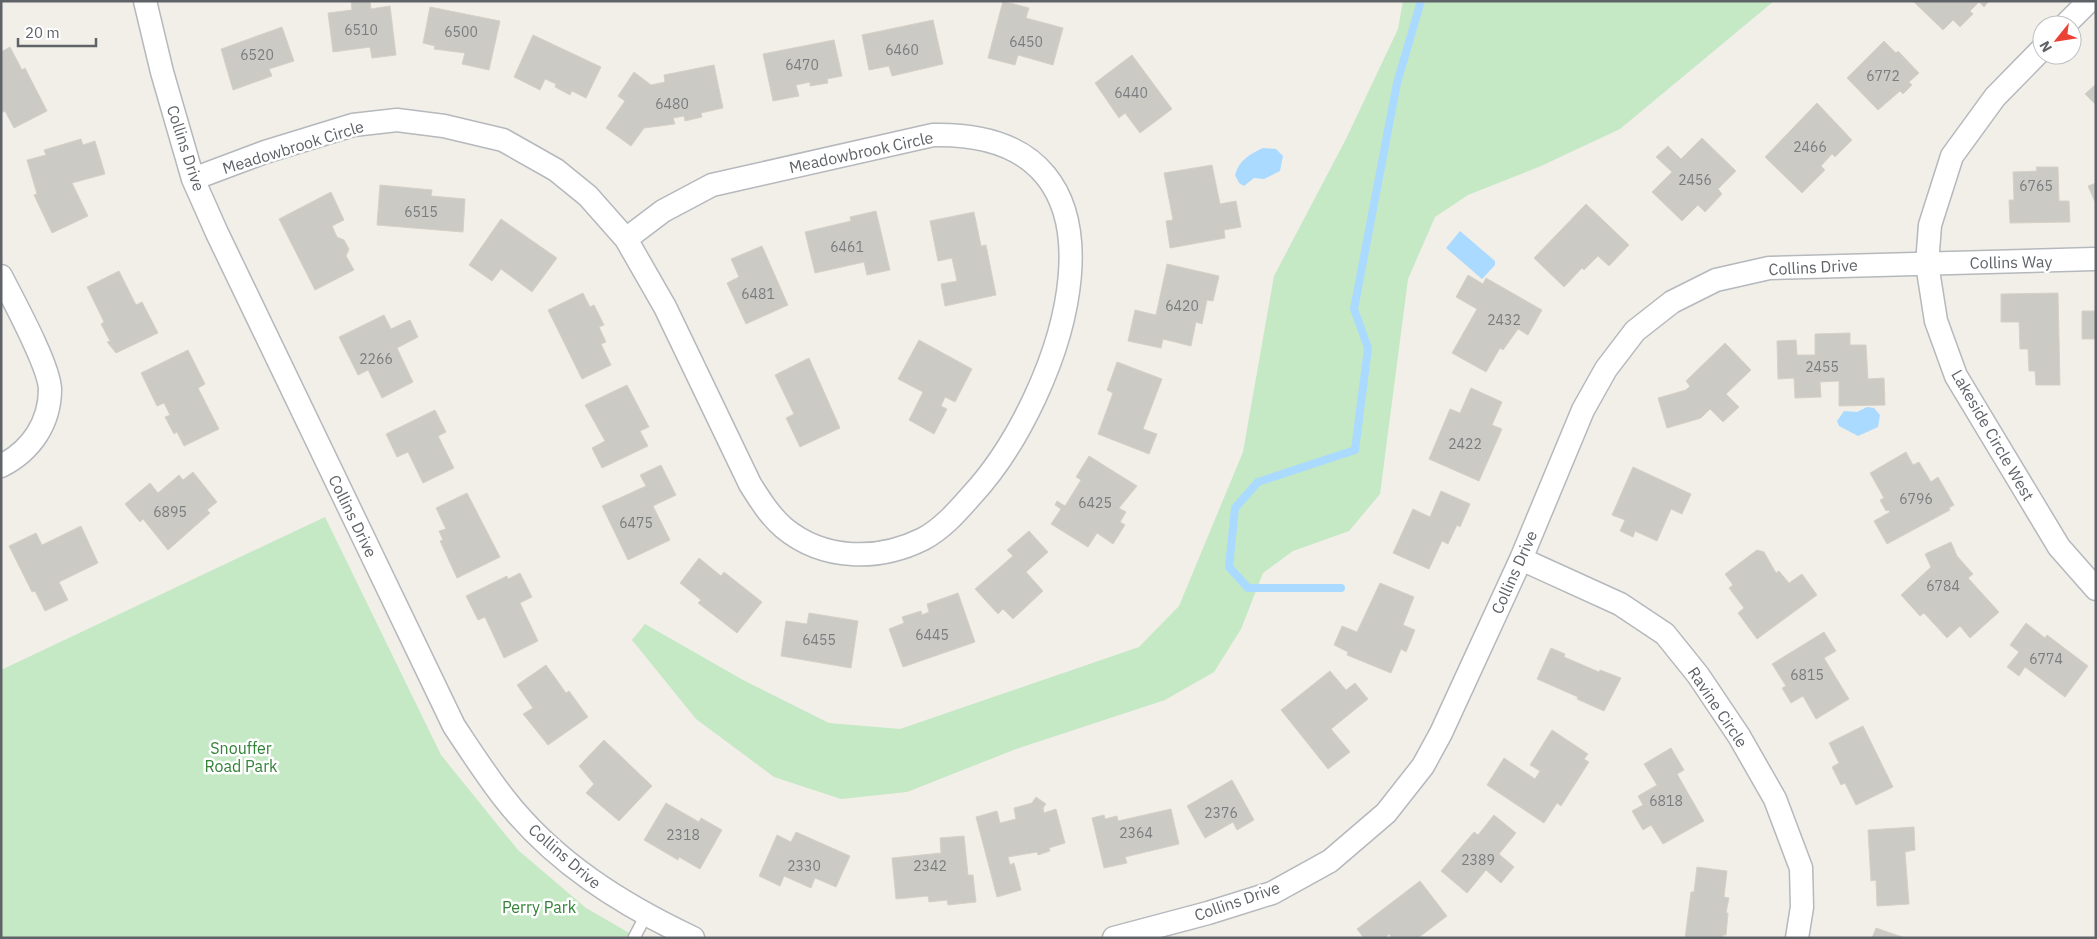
<svg xmlns="http://www.w3.org/2000/svg" width="2097" height="939" viewBox="0 0 2097 939" font-family="'IBM Plex Sans',sans-serif">
<style>
.green{fill:#c5e8c5}
.water{fill:#aadaff}
.lines{fill:none;stroke-linecap:round;stroke-linejoin:round}
.stream{stroke:#aadaff;stroke-width:8}
.building{fill:#cccac5;stroke:#d6d1c6}
.service-casing{stroke:#b5b8bc;stroke-width:14}
.minor-casing{stroke:#b5b8bc;stroke-width:25}
.service{stroke:#fff;stroke-width:11}
.minor{stroke:#fff;stroke-width:22}
.labels{text-anchor:middle;stroke-width:5;stroke-linejoin:round;paint-order:stroke}
.number-label{font-size:14px;fill:#7a7d7f}
.street-label{font-size:16px;fill:#5f6368;stroke:#fff}
.park-label{font-size:16px;fill:#348238;stroke:#fff}
</style>
<rect width="100%" height="100%" fill="#f1efe8"/>
<path class="green" d="M1403 1H1774L1620 129 1541 166 1468 195 1435 217 1408 279 1380 494 1349 531 1293 551 1263 573 1241 629 1214 672 1165 700 1016 749 907 792 841 799 774 777 696 719 632 640 645 624 743 680 829 723 900 729 1139 647 1179 606 1243 452 1274 276 1346 139 1398 29Z
M325 517 441 755 518 850 586 908 638 938H1V670Z"/>
<path class="water" d="M1263 148 1276 149 1283 156 1280 171 1264 179 1254 178 1244 186 1239 183 1235 175C1239 160 1250 154 1263 148Z
M1460 231 1495 261V265L1482 279 1446 248Z
M1867 407 1874 408 1880 415 1878 427 1858 436 1839 426 1837 421 1844 411 1857 412Z"/>
<g class="lines">
<path class="stream" d="M1341 588H1248L1229 567 1235 508 1258 482 1355 450 1368 348 1354 309 1397 83 1421 1"/>
</g>
<path class="building" d="M351 1H370L371 9 390 6 396 55 372 58 370 47 333 52 328 13 352 10Z
M1003 1 1029 8 1026 18 1063 28 1053 65 1018 55 1015 65 988 58Z
M1913 1H1989L1984 7 1979 2 1970 11 1973 14 1960 27 1953 20 1943 30Z
M430 7 500 21 489 70 462 64 465 53 434 49 435 46 423 43Z
M933 20 943 64 892 76 889 66 869 70 862 35Z
M282 27 294 61 269 69 272 76 233 90 221 49Z
M533 35 601 67 586 98 572 91 570 95 555 87 556 84 545 79 540 90 514 77Z
M834 40 842 76 827 79 828 83 810 86V82L796 85 799 96 773 101 763 54Z
M1884 41 1896 53 1898 51 1919 73 1909 82 1912 85 1903 94 1900 91 1878 110 1847 78Z
M10 47 22 70 25 68 47 111 14 128 5 111 1 113V52Z
M1132 55 1172 109 1140 133 1125 113 1119 118 1095 83Z
M714 65 723 108 701 113 702 117 685 121 684 116 673 118 675 124 644 128 631 146 606 128 625 101 618 96 634 72 651 85 665 82 664 75Z
M2096 84V105L2085 94Z
M1817 103 1852 140 1835 157 1832 154 1821 166 1825 170 1802 193 1765 157Z
M1702 138 1736 171 1718 189 1722 194 1705 212 1698 205 1682 221 1652 192 1672 172 1656 157 1668 146 1681 159Z
M81 139 83 145 95 141 105 174 72 183 88 216 52 233 34 195 37 194 27 160 46 155 44 150Z
M1212 165 1220 204 1236 201 1241 227 1224 230 1225 238 1170 248 1166 221 1173 220 1164 173Z
M2036 167H2058L2059 201H2069L2070 222 2010 223 2009 200H2014L2013 172 2037 171Z
M2096 183V204L2088 186Z
M380 185 432 190 431 196 465 199 463 232 377 225Z
M331 192 344 220 332 226 337 237 344 240 349 249 346 256 354 270 315 290 279 219Z
M1586 204 1629 245 1609 266 1598 256 1584 270 1582 268 1564 287 1534 258Z
M876 211 890 270 867 275 864 262 815 273 805 232 851 221 850 217Z
M974 212 981 246 986 245 996 295 945 306 941 284 957 281 952 258 938 261 930 221Z
M501 219 557 258 532 292 501 269 492 281 469 265Z
M762 246 788 305 746 324 727 283 739 277 731 259Z
M1167 264 1219 276 1213 301 1207 300 1202 324 1196 322 1191 346 1163 339 1161 348 1128 341 1135 310 1156 315Z
M119 271 136 305 142 302 158 333 116 353 107 342 110 341 101 324 104 322 87 287Z
M1468 275 1483 284 1486 278 1542 310 1528 335 1518 329 1503 350 1500 348 1486 372 1452 353 1477 309 1456 297Z
M583 293 590 307 594 305 604 325 599 327 606 342 601 344 611 365 582 379 548 310Z
M2058 293 2060 385H2036L2035 371H2029L2028 349H2020L2019 322H2001V294Z
M2082 311H2096V339H2082Z
M384 315 391 329 410 320 418 337 397 348 413 382 382 398 368 370 358 375 339 337Z
M1850 333V345H1866L1868 379 1884 378 1885 405 1839 406V381L1820 382 1821 397 1795 398 1794 378 1778 379 1777 341 1796 340 1797 355H1815V334Z
M919 340 972 369 955 402 945 397 941 406 947 409 934 434 909 420 923 392 898 379Z
M1725 343 1751 370 1726 394 1739 407 1723 422 1710 409 1701 418 1667 428 1658 398 1686 390 1690 386 1686 381Z
M188 350 205 384 198 388 219 429 184 446 177 432 174 434 165 417 170 415 164 403 157 406 141 373Z
M809 358 840 428 800 447 786 418 794 414 775 375Z
M1117 362 1162 379 1143 429 1157 434 1149 454 1098 434 1113 393 1107 390Z
M627 385 649 427 640 431 648 446 602 468 592 448 605 441 585 405Z
M1471 388 1502 402 1492 425 1502 429 1479 481 1429 459 1450 409 1460 413Z
M435 410 446 432 438 436 454 468 423 483 408 452 397 457 386 434Z
M1906 452 1913 465 1919 462 1931 482 1938 477 1954 505 1949 508 1950 510 1887 544 1874 521 1890 512 1888 510 1886 511 1880 500 1884 498 1870 473Z
M1089 456 1137 486 1119 508 1126 512 1120 522 1125 525 1113 544 1097 533 1088 547 1051 524 1061 509 1055 505 1057 501 1065 506 1081 480 1076 477Z
M661 465 676 495 653 506 670 540 628 560 602 506 646 486 640 475Z
M1633 467 1691 494 1682 514 1671 509 1657 541 1635 531 1633 537 1620 531 1625 520 1612 515Z
M193 472 217 502 207 510 210 513 168 550 143 519 140 522 125 504 150 483 158 493 179 475 183 480Z
M1441 491 1470 504 1460 527 1457 525 1448 544 1442 541 1429 569 1393 553 1413 509 1430 517Z
M467 493 500 557 457 578 440 541 443 540 439 531 446 529 436 508Z
M81 526 98 563 59 582 68 600 45 611 35 591 32 592 9 546 36 533 42 545Z
M1029 531 1048 552 1026 572 1043 591 1013 619 1003 609 998 614 975 589 1013 556 1007 550Z
M1951 542 1957 556 1973 574 1968 578 1999 612 1970 638 1960 626 1947 638 1924 613 1920 616 1901 595 1931 567 1925 554Z
M1757 550 1764 552 1776 573 1779 571 1789 583 1802 574 1817 595 1757 639 1738 613 1744 608 1729 588 1733 585 1725 574Z
M699 558 721 576 724 572 762 602 737 633 698 603 701 600 680 583Z
M520 573 532 597 520 603 538 641 504 658 485 617 478 620 466 596 507 576 508 579Z
M1380 583 1414 597 1403 625 1415 630 1406 652 1401 649 1391 673 1347 655 1348 652 1334 645 1342 626 1357 632Z
M958 593 975 642 903 667 889 629 904 623 902 617 921 611 922 615 929 612 927 604Z
M809 613 858 621 851 668 781 656 786 621 807 624Z
M2026 623 2045 638 2047 635 2088 666 2065 697 2025 667 2019 676 2007 667 2019 652 2010 645Z
M1824 632 1836 651 1824 658 1849 699 1816 719 1803 696 1791 703 1782 688 1786 686 1772 664Z
M1551 648 1565 654 1564 657 1599 672 1600 670 1621 678 1604 711 1577 699 1578 697 1537 679Z
M546 665 566 693 569 691 588 717 548 745 523 714 533 708 517 685Z
M1330 671 1346 690 1355 683 1368 699 1331 729 1350 752 1328 769 1281 710Z
M1863 726 1893 787 1856 805 1845 783 1841 785 1832 767 1839 763 1829 743Z
M1552 730 1588 754 1584 759 1589 762 1561 806 1557 803 1544 823 1487 785 1504 758 1535 779 1540 771 1530 765Z
M604 740 652 786 619 821 586 793 594 784 579 766Z
M1671 748 1684 770 1677 774 1704 821 1663 844 1651 825 1643 830 1632 811 1643 805 1638 796 1657 785 1644 764Z
M1232 780 1254 820 1237 830 1233 822 1205 838 1187 806Z
M1036 797 1046 804 1043 808 1044 813 1056 809 1065 843 1049 848 1050 851 1038 855 1037 852 1008 857 1010 865 1014 863 1021 890 997 897 976 817 997 811 1000 823 1016 819 1014 808 1032 803Z
M666 803 699 822 701 818 722 830 700 869 679 857 678 860 644 840Z
M1171 809 1179 844 1125 857 1127 863 1104 868 1092 818 1104 815 1105 819 1117 816 1118 821Z
M1494 815 1516 833 1499 854 1514 867 1501 883 1486 870 1467 893 1441 871 1474 832 1478 835Z
M1914 827 1915 850 1905 852 1909 904 1877 906 1876 880 1871 881 1868 830Z
M796 832 850 856 836 887 815 878 811 888 784 876 780 886 759 876 777 835 791 842Z
M964 836 968 875H973L976 902 948 905 947 900 929 902 928 896 896 899 892 858 941 853 940 838Z
M1697 867 1727 871 1724 897 1729 898 1726 913H1728L1726 935H1723V938H1685L1691 892H1694Z
M1420 881 1447 916 1418 938H1392L1389 934 1385 938H1364L1357 929Z
M1876 928 1905 938H1872Z"/>
<g class="lines">
<g class="service-casing">
<path id="service" d="M634 938 646 915"/>
</g>
<g class="minor-casing">
<path id="minor" d="M145 1 162 72 193 179 217 233 454 726C470 750 486 775 504 798 554 862 621 904 693 938
M2065 25 2089 1
M2042 49 1995 97 1952 156 1930 225 1927 264 1936 321 1956 376 2059 547 2096 589
M193 179 265 152 353 125 397 120 444 126 503 140 556 170 588 196 626 239 665 307 750 484C760 500 770 516 784 528 824 561 879 561 923 539 942 529 957 512 971 496 1063 397 1155 130 933 135L712 185 663 211 626 239
M1 276C13 300 49 365 50 389 50 423 31 451 1 466
M1521 559 1620 604 1665 634 1698 675 1739 736 1775 799 1801 868 1802 907 1797 938
M1114 938 1208 913 1272 893 1330 861 1386 813 1423 766 1441 733 1521 559 1583 410 1606 369 1635 331 1672 302 1716 280 1769 268 2094 259"/>
</g>
<use href="#service" class="service"/>
<use href="#minor" class="minor"/>
</g>
<g class="labels">
<g class="number-label">
<text x="361" y="35">6510</text>
<text x="461" y="37">6500</text>
<text x="1026" y="47">6450</text>
<text x="902" y="55">6460</text>
<text x="257" y="60">6520</text>
<text x="802" y="70">6470</text>
<text x="1883" y="81">6772</text>
<text x="1131" y="98">6440</text>
<text x="672" y="109">6480</text>
<text x="1810" y="152">2466</text>
<text x="1695" y="185">2456</text>
<text x="2036" y="191">6765</text>
<text x="421" y="217">6515</text>
<text x="847" y="252">6461</text>
<text x="758" y="299">6481</text>
<text x="1182" y="311">6420</text>
<text x="1504" y="325">2432</text>
<text x="376" y="364">2266</text>
<text x="1822" y="372">2455</text>
<text x="1465" y="449">2422</text>
<text x="1916" y="504">6796</text>
<text x="1095" y="508">6425</text>
<text x="170" y="517">6895</text>
<text x="636" y="528">6475</text>
<text x="1943" y="591">6784</text>
<text x="932" y="640">6445</text>
<text x="819" y="645">6455</text>
<text x="2046" y="664">6774</text>
<text x="1807" y="680">6815</text>
<text x="1666" y="806">6818</text>
<text x="1221" y="818">2376</text>
<text x="1136" y="838">2364</text>
<text x="683" y="840">2318</text>
<text x="1478" y="865">2389</text>
<text x="804" y="871">2330</text>
<text x="930" y="871">2342</text>
</g>
<g class="street-label">
<text transform="translate(293 147) rotate(-17)" y="6">Meadowbrook Circle</text>
<text transform="translate(186 148) rotate(72)" y="6">Collins Drive</text>
<text transform="translate(861 152) rotate(-12)" y="6">Meadowbrook Circle</text>
<text transform="translate(2011 262) rotate(-1)" y="6">Collins Way</text>
<text transform="translate(1813 267) rotate(-3)" y="6">Collins Drive</text>
<text transform="translate(1993 435) rotate(60)" y="6">Lakeside Circle West</text>
<text transform="translate(353 516) rotate(64)" y="6">Collins Drive</text>
<text transform="translate(1514 572) rotate(-66)" y="6">Collins Drive</text>
<text transform="translate(1718 707) rotate(56)" y="6">Ravine Circle</text>
<text transform="translate(565 856) rotate(41)" y="6">Collins Drive</text>
<text transform="translate(1237 901) rotate(-19)" y="6">Collins Drive</text>
</g>
<g class="park-label">
<text x="241" y="754">Snouffer<tspan x="241" dy="18">Road Park</tspan></text>
<text x="539" y="913">Perry Park</text>
</g>
</g>
<rect width="2097" height="939" fill="none" stroke="#5f6368" stroke-width="5"/>
<g transform="translate(2057 40) rotate(240)"><circle r="24" fill="#ffffff" stroke="#bfc1c3"/>
<path d="M0-4L9 19L0 12L-9 19Z" fill="#ea4335"/>
<text y="-8" font-size="14" font-weight="bold" text-anchor="middle" fill="#5f6368">N</text>
</g>
<path d="M18 38v8h78v-8" fill="none" stroke="#5f6368" stroke-width="2.5"/>
<text x="25" y="38" font-size="15" fill="#5f6368" stroke="#ffffff" stroke-width="4" paint-order="stroke">20 m</text>
</svg>
